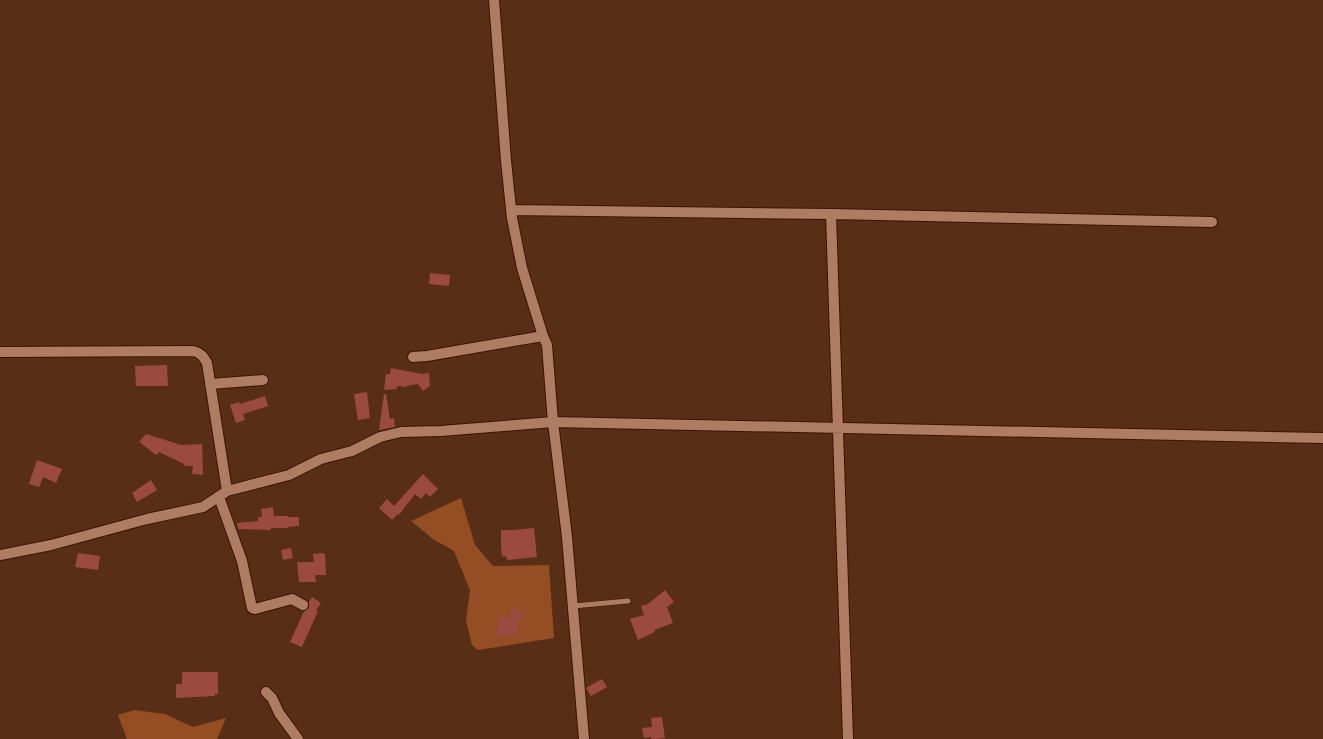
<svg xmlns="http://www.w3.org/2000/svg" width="1323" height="739" viewBox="0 0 1323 739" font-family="'Archivo Narrow',sans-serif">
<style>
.forest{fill:#954d24}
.building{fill:#9b4a41}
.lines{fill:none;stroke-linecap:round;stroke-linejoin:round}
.service-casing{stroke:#3c1400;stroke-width:6}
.minor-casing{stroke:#3c1400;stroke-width:12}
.service{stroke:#ae7c63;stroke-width:5}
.minor{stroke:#ae7c63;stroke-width:10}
</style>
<rect width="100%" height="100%" fill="#592e16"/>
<path class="forest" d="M461 498 475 545 493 566 549 565 554 638 478 650 472 645 466 621 470 590 454 551 433 539 411 521Z
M134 710 165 714 193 727 226 718 217 739H127L118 715Z"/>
<path class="building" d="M430 273 450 275 449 286 429 284Z
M167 365 168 386H136L135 366Z
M391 368 422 374 429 373 430 386 423 391 418 384 406 386V387L397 386V389L384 390 386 374H390Z
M367 392 370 418 358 420 354 394Z
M384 394H386L390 419 394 418 395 427 379 430Z
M265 396 268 406 243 414 245 420 236 423 230 405 239 402 240 404Z
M146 434 181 445 202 444 203 475 192 474 193 466H185L184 464 159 452 156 455 139 442Z
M37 460 62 469 56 483 43 477 39 487 29 484Z
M423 474 438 489 430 497 426 493 421 499 415 494 399 515 398 514 392 520 379 508 387 499 394 506Z
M151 480 157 490 137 502 132 493Z
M273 507 274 516H288V517H299V526L288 527V528H271V530L238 529 237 523 258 521V517H262L261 509Z
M534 528 537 557 507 560 506 556 502 557 501 545V530H513Z
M291 548 293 558 283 560 281 550Z
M78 553 100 556 98 570 75 567Z
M323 553 325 554 326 575H315L316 582H299L297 562H314L313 554Z
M665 590 674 602 667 607 673 623 654 630 655 632 638 640 630 619 644 615 641 606 648 604Z
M312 597 321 603 316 611H318L302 647 290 642 304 611 309 608V602Z
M512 608 522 612 515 637 504 634 494 636 501 615 509 618Z
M182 672H218V694H215V696L176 698V684H182Z
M602 679 607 687 591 696 586 688Z
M662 717 665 738 655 739H651V737L644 738 642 728 652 727 651 718Z"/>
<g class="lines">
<g class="service-casing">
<path id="service" d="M573 606 628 601"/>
</g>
<g class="minor-casing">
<path id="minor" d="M494 0 506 161 512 218 522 268 543 336 547 345 553 422 567 537 584 739
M511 210 831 214 1212 222
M831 214 848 739
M0 352 193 351C201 353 203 356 207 363L227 491
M413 357 427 356 543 336
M210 384 263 380
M219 497 242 561 252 608 255 609 292 599 303 605
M0 555 51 545 147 519 203 507 227 491 289 475 321 459 352 451 380 437 401 432 441 431 553 422 1323 438
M266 692 272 698 279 713 298 739"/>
</g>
<use href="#service" class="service"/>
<use href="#minor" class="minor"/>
</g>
</svg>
